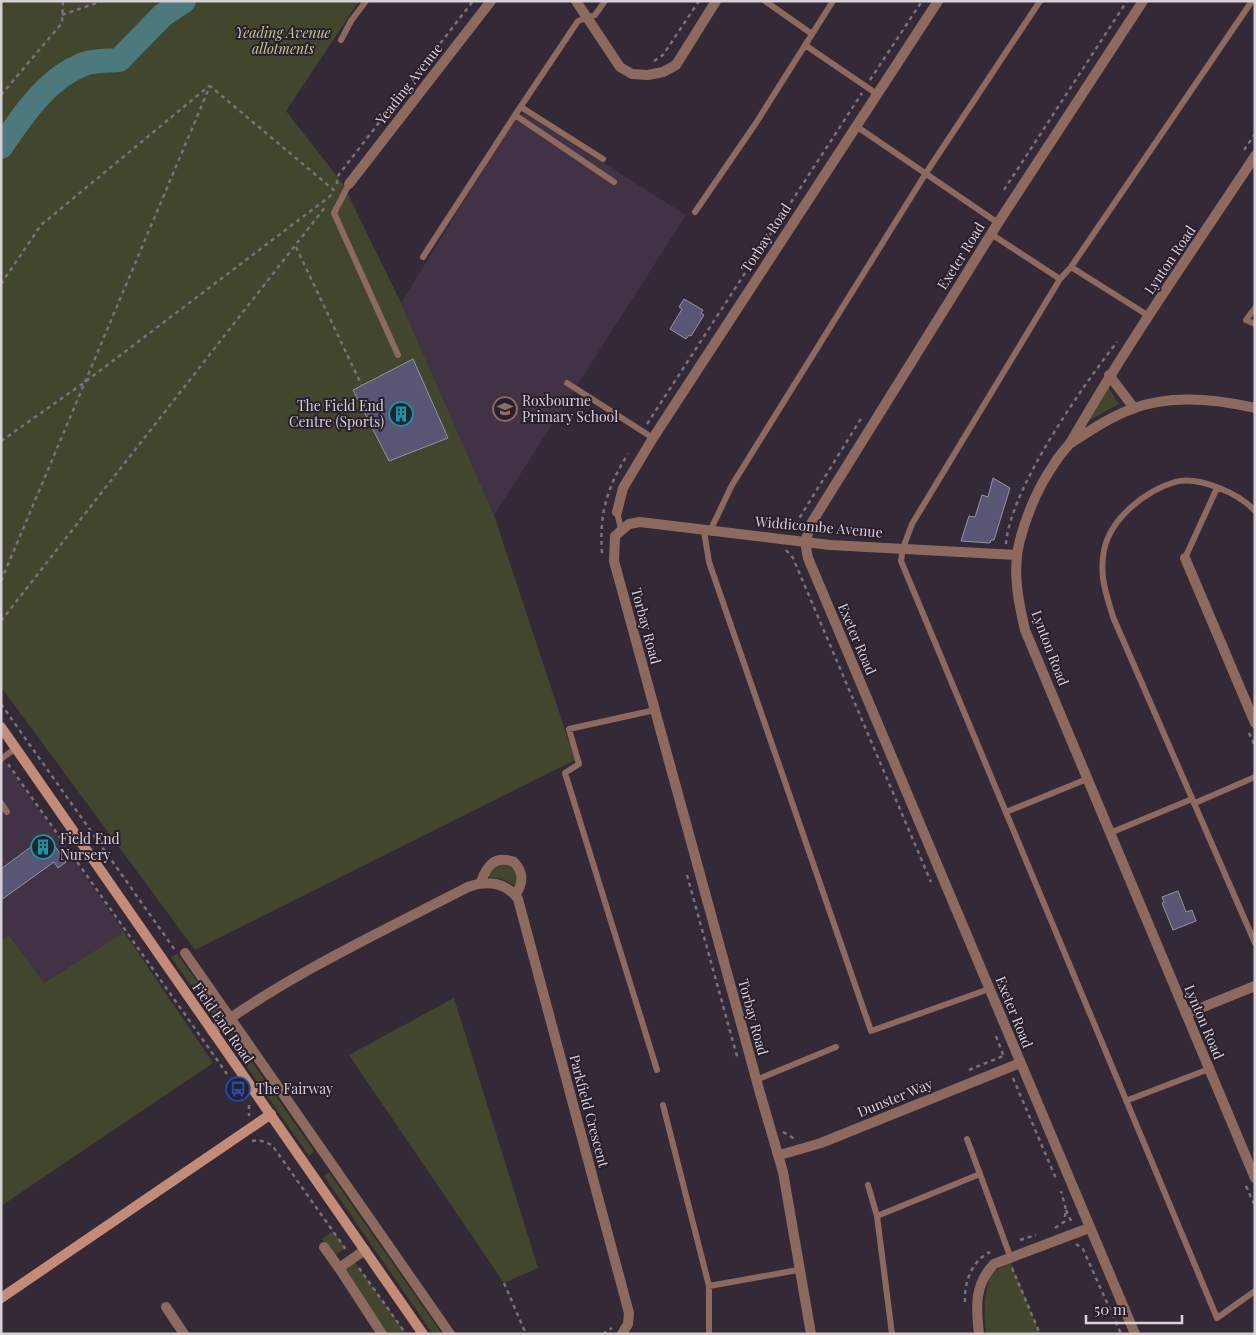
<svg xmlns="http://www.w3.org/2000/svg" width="1256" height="1335" viewBox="0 0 1256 1335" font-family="'Playfair Display',serif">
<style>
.built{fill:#413345}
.green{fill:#41462d}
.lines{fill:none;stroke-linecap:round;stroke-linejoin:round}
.river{stroke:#4b797c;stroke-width:24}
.building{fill:#585575;stroke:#9493a5}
.path{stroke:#79707b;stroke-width:2.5;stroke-dasharray:4 4;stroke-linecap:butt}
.lane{stroke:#8e6a5e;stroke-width:6}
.street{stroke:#8e6a5e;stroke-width:10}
.secondary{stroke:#c48b77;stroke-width:10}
.labels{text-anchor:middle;stroke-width:4;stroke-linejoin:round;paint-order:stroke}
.park-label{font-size:14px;font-style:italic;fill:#c2cf93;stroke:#2a202d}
.street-label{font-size:14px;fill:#d7d0d8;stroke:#2a202d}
.poi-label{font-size:14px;fill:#d7d0d8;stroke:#2a202d;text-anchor:start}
</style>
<rect width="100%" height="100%" fill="#342a37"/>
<path class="built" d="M524 113 686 215 494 515 401 303 513 122Z
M1 756 124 932 44 983 9 935 1 940Z"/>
<path class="green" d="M1 1H359L286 111 343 184 401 303 494 515 575 760 195 950 1 687Z
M1107 385 1119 404 1090 420 1084 421Z
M495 864 513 866 518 873 516 886 502 879 488 877Z
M124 932 213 1063 1 1206V940L9 935 44 983Z
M177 954 219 1012 211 1014 171 957Z
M454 998 538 1268 504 1283 349 1055Z
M232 1033 314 1151 309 1156 228 1040Z
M329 1172 442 1334H433L324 1176Z
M333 1231 345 1248 335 1256 322 1239Z
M352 1258 406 1334H382L339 1268Z
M1011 1263 1040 1334H986C984 1309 983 1295 992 1272Z"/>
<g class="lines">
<path class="river" d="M1 147C23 115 47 78 84 64 94 60 108 61 119 60L163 15 184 1"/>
</g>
<path class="building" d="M684 299 703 310 701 313 704 315 691 336 689 335 686 339 670 329 682 309 679 307Z
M413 359 448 438 389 461 353 390Z
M993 478 1010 488 994 540H991L990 543 961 541 969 516 975 517 982 495 988 497Z
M47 835 66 862 58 868 54 862 1 900V869Z
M1178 891 1186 912 1192 910 1196 921 1173 930 1162 903 1164 902 1162 897Z"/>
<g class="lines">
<path class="path" d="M62 15 102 1
M654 61 663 55 699 1
M870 80 922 1
M1 95 62 23 63 1
M1244 150 1255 134
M337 184V177L473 1
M1004 190 1127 1
M296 247 362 386
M1 284 41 225 209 86
M647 424 862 93
M1 441 85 382 333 194
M789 529 795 525 862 417
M1006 544C1010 489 1082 387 1117 342
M786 550 793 558 931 882
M602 553C599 514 607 487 628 454
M1 581 210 86 335 191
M1 621 326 206
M1 704 175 950
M1249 733 1255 746
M8 764 227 1074
M687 875 738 1060
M996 1036 1004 1057
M969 1070 1003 1056
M1013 1078 1057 1181
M249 1105V1116
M783 1132 795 1139
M252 1141 259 1140 272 1145 347 1251
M1246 1186 1255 1206
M1066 1210 1072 1223
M1055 1228 1064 1222 1066 1210 1061 1191
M1020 1240 1036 1235
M1076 1244 1083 1249 1121 1334
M359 1268 406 1334
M1012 1268 1040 1334
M504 1283 526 1334
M965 1302C964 1284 971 1261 990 1252
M603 1334 612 1328"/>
<path class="lane" d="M605 1 595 15 578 21 515 115 614 182
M765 1 812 34
M1252 1 1071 267 1060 279 912 524 903 548 901 561 1217 1318 1255 1291
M341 40 351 21 366 1
M805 45 877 94
M521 107 603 159
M856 126 998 223
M349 184 334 213 398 355
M695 212 756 123 833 1
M991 234 1060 279
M423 257 515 115
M1071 267 1149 316
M1255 308 1246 320 1255 324
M567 383 653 438
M1255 511C1240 494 1198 475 1175 482 1145 491 1111 518 1104 550 1099 576 1106 593 1113 617L1255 943
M617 512 621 529
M704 531 709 562 871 1031 989 989
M710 531 732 485 926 173 1040 1
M1185 558 1217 488
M655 710 569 729 579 764 565 773 657 1070
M1 759 16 748
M1 803 7 812
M1195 803 1255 777
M1006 812 1087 779
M1110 833 1192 799
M756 1080 836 1047
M1128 1100 1209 1069
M663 1105 709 1286V1334
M967 1139 980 1174
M868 1185 877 1216
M709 1286 798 1270
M892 1334 877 1216 980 1174 1010 1256"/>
<path class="street" d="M576 1 620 67 632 74 648 75 663 72 676 65 716 1
M1255 156C1193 250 1128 342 1072 440 1068 447 1061 453 1056 461 1040 484 1027 513 1020 540 1012 570 1018 600 1025 630L1255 1178
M349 184 491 1
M1109 375 1134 408
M1071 443C1091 430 1110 417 1132 409 1171 394 1216 399 1255 408
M617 512 623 488 653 438 938 1
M1185 558 1255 723
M481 882C487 865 495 855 514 862 524 873 524 883 515 895
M185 953 450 1334
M1186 1014 1255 986
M212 1031C292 973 381 932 468 887 487 880 506 882 518 899L629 1313 628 1324 622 1334
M780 1155 821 1143 1020 1063
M324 1247 339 1268
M365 1250 339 1268 382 1334
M166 1307 184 1334
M811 1334 783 1172 760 1093 614 561 615 536 629 524 640 522 830 545 1017 555
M979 1334C976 1307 974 1285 994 1264L1089 1228
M1135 1334 808 558 805 542 812 522 998 223 1143 1"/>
<path class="secondary" d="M1 727 423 1334
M1 1298 271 1114"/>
</g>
<defs>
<g id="school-ring" transform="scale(1.25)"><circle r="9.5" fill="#2a202d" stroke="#8d6e63" stroke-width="1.5"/><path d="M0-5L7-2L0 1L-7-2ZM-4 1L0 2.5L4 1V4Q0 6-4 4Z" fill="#8d6e63"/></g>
<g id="building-ring" transform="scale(1.25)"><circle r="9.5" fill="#2a202d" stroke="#0f9aa8" stroke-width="1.5"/><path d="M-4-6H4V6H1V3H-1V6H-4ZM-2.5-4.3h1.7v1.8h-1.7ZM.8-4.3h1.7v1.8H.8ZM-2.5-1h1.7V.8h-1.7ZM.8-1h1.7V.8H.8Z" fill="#0f9aa8"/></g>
<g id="bus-ring" transform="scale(1.25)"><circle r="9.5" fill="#2a202d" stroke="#1a4fb4" stroke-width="1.5"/><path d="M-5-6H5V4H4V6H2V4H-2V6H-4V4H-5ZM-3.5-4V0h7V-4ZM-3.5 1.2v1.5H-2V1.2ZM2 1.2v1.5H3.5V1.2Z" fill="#1a4fb4"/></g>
</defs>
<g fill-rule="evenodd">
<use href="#school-ring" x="505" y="409"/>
<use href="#building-ring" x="401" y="414"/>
<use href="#building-ring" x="43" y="847"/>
<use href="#bus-ring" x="238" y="1089"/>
</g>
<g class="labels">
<g class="park-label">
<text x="283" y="38">Yeading Avenue<tspan x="283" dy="16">allotments</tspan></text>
</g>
<g class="street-label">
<text transform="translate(409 84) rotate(-52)" y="5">Yeading Avenue</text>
<text transform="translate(766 238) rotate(-57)" y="5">Torbay Road</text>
<text transform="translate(961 256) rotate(-58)" y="5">Exeter Road</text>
<text transform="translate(1170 260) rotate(-56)" y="5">Lynton Road</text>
<text transform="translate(819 527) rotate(5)" y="5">Widdicombe Avenue</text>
<text transform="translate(646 626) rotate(75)" y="5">Torbay Road</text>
<text transform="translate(857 639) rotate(67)" y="5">Exeter Road</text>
<text transform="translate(1050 648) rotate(69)" y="5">Lynton Road</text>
<text transform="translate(1014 1012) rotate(68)" y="5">Exeter Road</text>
<text transform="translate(753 1017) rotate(75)" y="5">Torbay Road</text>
<text transform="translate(1204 1022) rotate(67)" y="5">Lynton Road</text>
<text transform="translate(223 1023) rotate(55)" y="5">Field End Road</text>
<text transform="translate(895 1098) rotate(-22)" y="5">Dunster Way</text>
<text transform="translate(589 1111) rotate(75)" y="5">Parkfield Crescent</text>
</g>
<g class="poi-label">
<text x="522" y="406">Roxbourne<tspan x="522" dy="16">Primary School</tspan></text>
<text x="384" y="411" text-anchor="end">The Field End<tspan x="384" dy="16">Centre (Sports)</tspan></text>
<text x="60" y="844">Field End<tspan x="60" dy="16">Nursery</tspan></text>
<text x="256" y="1094">The Fairway</text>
</g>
</g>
<rect width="1256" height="1335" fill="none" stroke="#d7d0d8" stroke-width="5"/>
<path d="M1086 1315v8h96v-8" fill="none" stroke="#d7d0d8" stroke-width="2.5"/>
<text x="1094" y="1315" font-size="15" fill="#d7d0d8" stroke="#2a202d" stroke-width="4" paint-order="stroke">50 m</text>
</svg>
